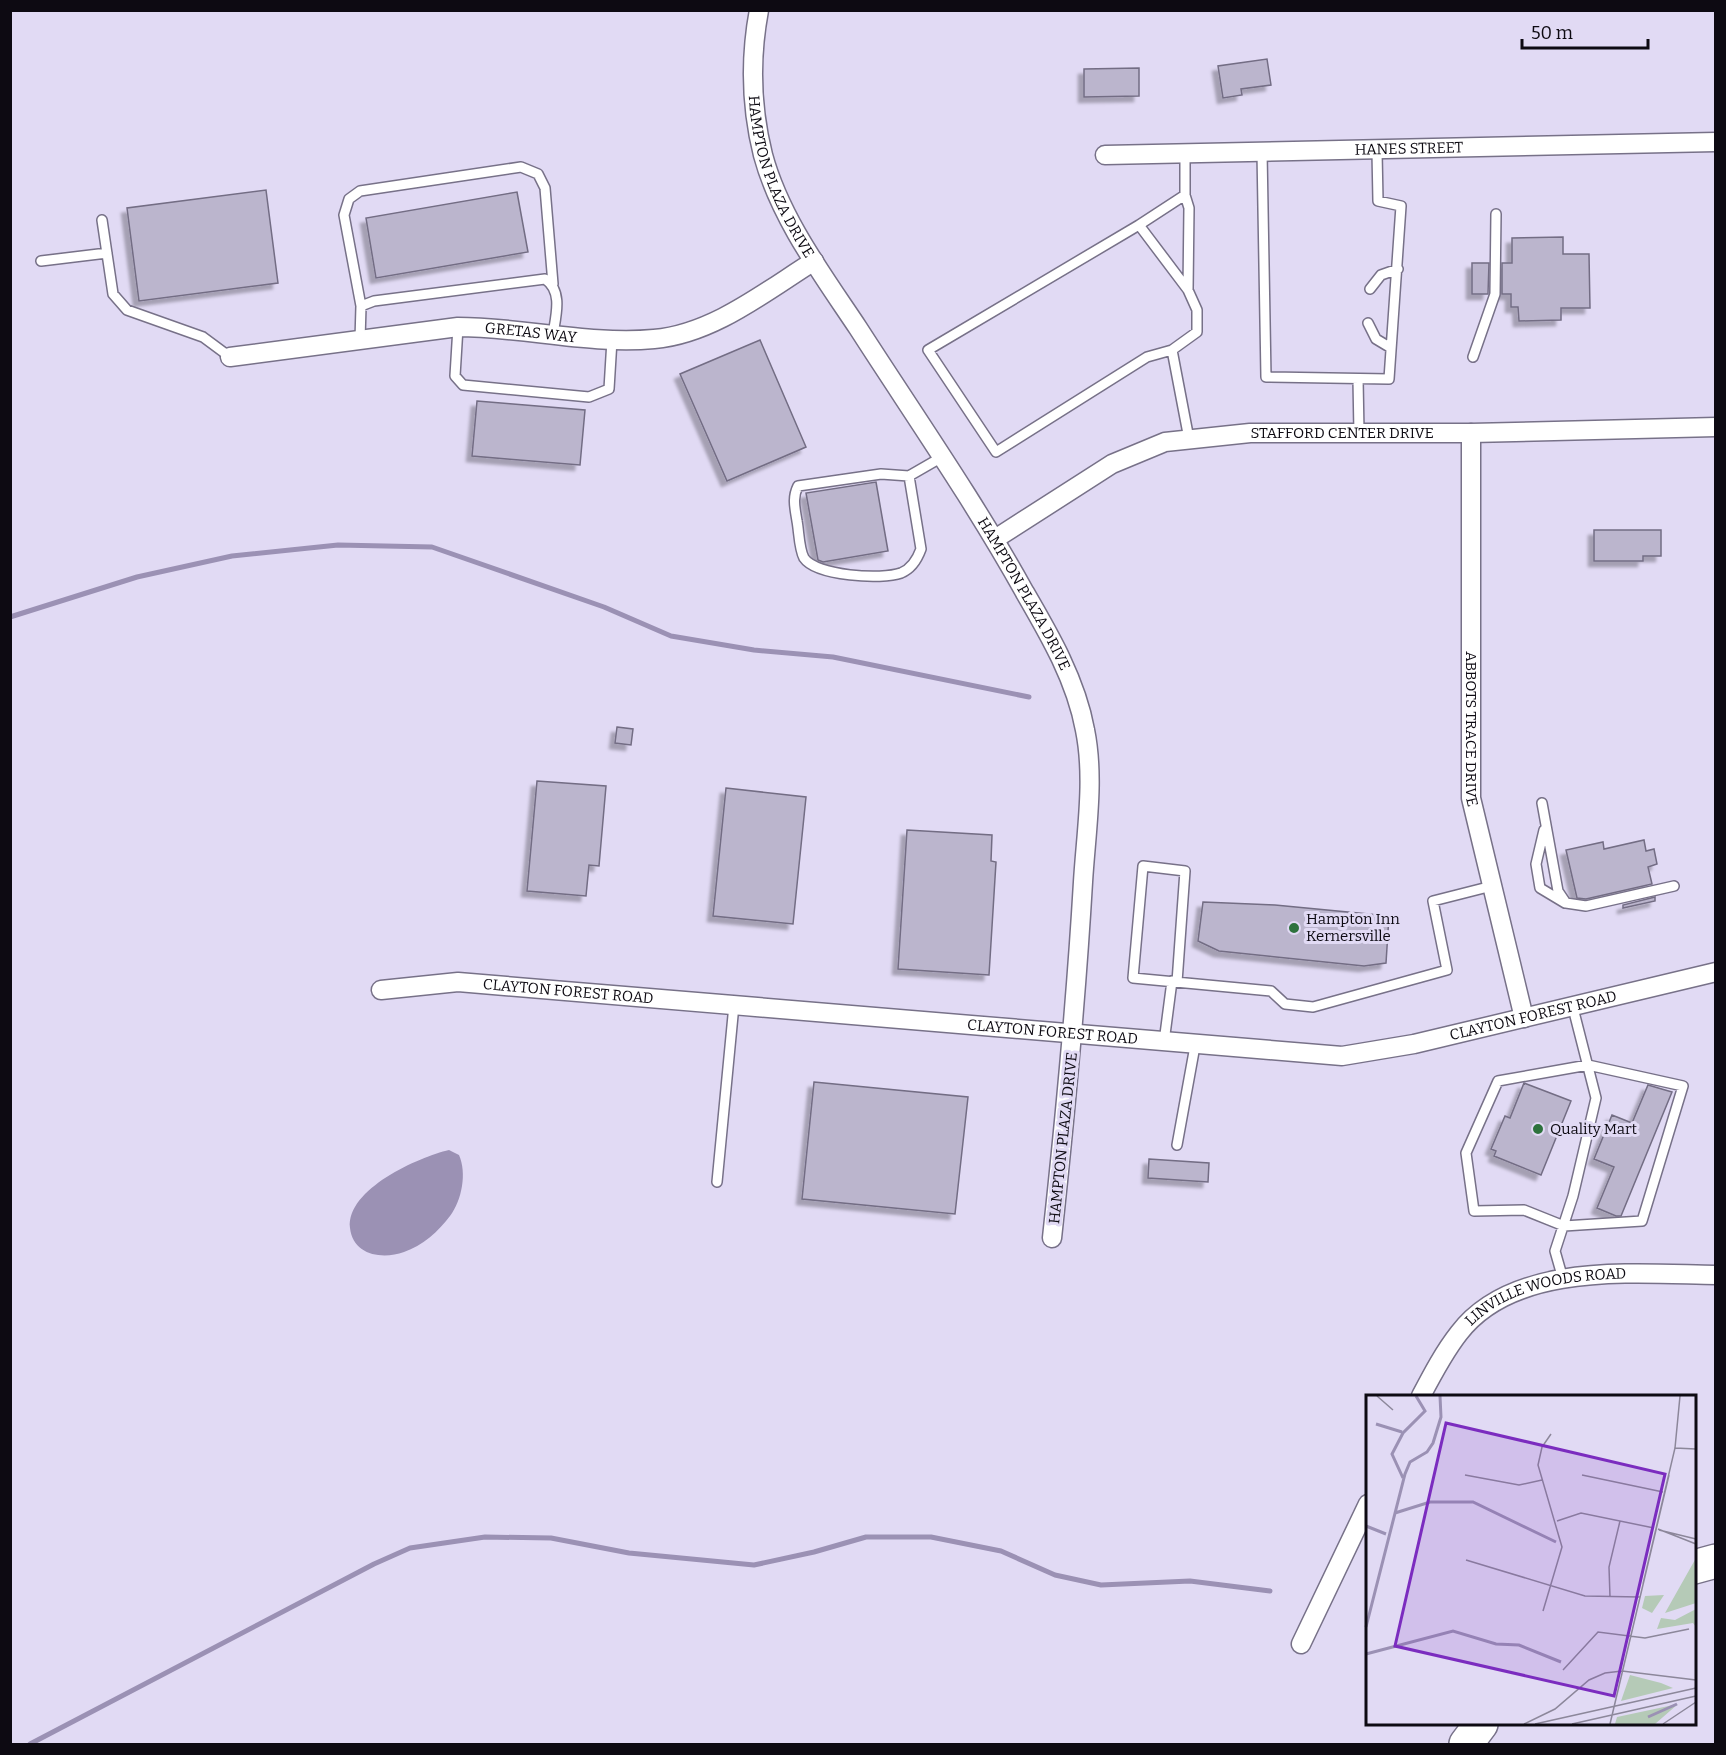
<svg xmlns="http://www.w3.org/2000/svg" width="1726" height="1755" viewBox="0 0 1726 1755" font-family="Bitter,serif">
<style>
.water{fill:#9b91b4}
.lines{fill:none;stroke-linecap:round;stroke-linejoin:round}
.stream{stroke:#9b91b4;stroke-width:5}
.building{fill:#bbb5cd;stroke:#736d84;stroke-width:1.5;filter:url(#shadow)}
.service-casing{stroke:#777188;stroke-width:12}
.minor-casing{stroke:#777188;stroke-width:21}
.motorway-casing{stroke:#777188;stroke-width:36}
.service{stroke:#fff;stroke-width:9}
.minor{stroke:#fff;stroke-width:18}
.motorway{stroke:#fff;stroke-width:33}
.poi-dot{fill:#2d723d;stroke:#e1daf4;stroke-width:2}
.labels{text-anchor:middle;stroke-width:6;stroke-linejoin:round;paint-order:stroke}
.street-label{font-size:15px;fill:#0d0a12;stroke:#e1daf4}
.poi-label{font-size:15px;fill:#0d0a12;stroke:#e1daf4;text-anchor:start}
.inset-river{fill:none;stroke:#9b91b4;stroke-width:3}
.inset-road{fill:none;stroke:#8c879a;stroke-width:1.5}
.view{fill:#7b2cbf;fill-opacity:0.15;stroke:#7b2cbf;stroke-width:3}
.inset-edge{fill:none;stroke:#0d0a12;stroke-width:3}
</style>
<defs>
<filter id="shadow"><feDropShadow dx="-5.5" dy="5.5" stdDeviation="1.5" flood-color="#0004"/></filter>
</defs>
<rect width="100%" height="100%" fill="#e1daf4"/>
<path class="water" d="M449 1150 459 1155C467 1173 462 1200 450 1216 439 1231 422 1246 404 1252 382 1260 353 1255 350 1228 346 1189 419 1157 449 1150Z"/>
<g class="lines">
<path class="stream" d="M10 617 137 577 232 556 338 545 432 547 604 607 671 636 754 650 833 657 1029 697
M30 1744 374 1564 410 1548 485 1537 551 1538 629 1553 754 1565 814 1552 866 1537H931L1001 1551 1055 1575 1101 1585 1190 1581 1270 1591"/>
</g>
<path class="building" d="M1267 59 1271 85 1241 89 1242 95 1223 98 1218 66Z
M1139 68V96L1084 97V69Z
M266 190 278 283 139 301 127 208Z
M517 192 528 252 376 278 366 218Z
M1563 237V254H1589L1590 308H1561V320L1519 321 1518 307H1511V294H1502V263H1512V238Z
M1472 263H1489L1488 294H1472Z
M760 340 806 447 727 481 680 374Z
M477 401 585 410 580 465 472 456Z
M876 482 888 551 823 562 818 560 806 493Z
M1594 530H1661V556H1643V561H1594Z
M617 727 633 729 631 745 615 743Z
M537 781 606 786 599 866 589 865 586 896 527 891Z
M726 788 806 797 793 924 713 916Z
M907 830 992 835 991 861 996 862 989 975 898 969Z
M1644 840 1646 851 1654 849 1657 864 1648 867 1652 884 1586 899 1577 898 1566 850 1603 842 1604 849Z
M1655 897V901L1623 908V905Z
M1203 902 1275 905 1389 916 1386 963 1364 966 1219 951 1198 941Z
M814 1082 968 1097 955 1214 802 1199Z
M1524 1083 1571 1101 1541 1175 1494 1156 1496 1151 1491 1149 1505 1116 1510 1118Z
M1648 1085 1672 1092 1621 1216H1616L1597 1208 1614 1167 1594 1159 1612 1115 1632 1123Z
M1149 1159 1209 1163 1208 1182 1148 1178Z"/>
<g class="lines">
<g class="service-casing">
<path id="service" d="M1262 152 1266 377 1389 379 1401 206 1378 201 1377 152
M1185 154V195L1139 225 1188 290 1197 310V332L1172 350 1189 439
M1185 195 1189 208 1188 290
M102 220 113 294 127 310 203 337 230 357
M1139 225 928 350 996 452 1147 357 1172 350
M41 261 107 253
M1370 289 1381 275 1398 269
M361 306 344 215 349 199 360 191 521 167 538 174 545 188 553 284
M1368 323 1376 339 1391 348
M458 327 455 376 463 385 589 397 609 389 612 340
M360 340 361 306 374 301 545 279C563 291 556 315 553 334
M1473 357 1495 294 1496 214
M1358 379 1359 433
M909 476 921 549C917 560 911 569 901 573 882 580 816 576 804 558 799 549 799 531 797 521 795 508 792 498 798 486L881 474 909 476 942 457
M1542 803 1558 891 1566 903 1586 906 1674 886
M1544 830 1536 864 1540 888 1565 903
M1177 982 1185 871 1143 866 1133 978 1271 991 1285 1004 1313 1007 1447 970 1433 901 1492 886
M1164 1042 1172 981
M1588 1065 1683 1086 1642 1221 1564 1226 1524 1210 1474 1211 1466 1153 1498 1081Z
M1177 1145 1195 1046
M717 1182 734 1005
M1563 1279 1555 1251 1573 1196 1596 1098 1573 1008"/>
</g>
<g class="minor-casing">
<g id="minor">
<path id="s1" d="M759 10C750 58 751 107 763 155 780 218 822 274 858 328 914 415 974 501 1024 591 1049 634 1076 680 1085 730 1095 779 1086 832 1083 882 1076 1002 1065 1118 1052 1238"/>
<path id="s2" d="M1105 155 1716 142"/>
<path id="s3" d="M230 357 458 327C523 327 589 345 654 339 713 334 766 291 814 261"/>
<path id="s4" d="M1471 433V798L1524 1018"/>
<path id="s5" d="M995 539 1112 464 1165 442 1250 433H1471L1716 427"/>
<path id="s6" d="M381 990 458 982 1342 1056 1414 1044 1716 972"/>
<path id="s7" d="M1421 1396C1432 1375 1444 1352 1459 1333 1514 1261 1636 1274 1716 1275"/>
<path d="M1301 1644 1368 1504"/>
</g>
</g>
<g class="motorway-casing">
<path id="motorway" d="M1694 1567 1716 1561
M1466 1744 1481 1724"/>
</g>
<use href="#service" class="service"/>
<use href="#minor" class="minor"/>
<use href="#motorway" class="motorway"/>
</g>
<g class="poi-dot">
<circle cx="1294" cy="928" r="6"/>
<circle cx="1538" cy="1129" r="6"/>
</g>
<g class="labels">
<g class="street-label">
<text dy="5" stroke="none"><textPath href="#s2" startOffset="304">HANES STREET</textPath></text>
<text dy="5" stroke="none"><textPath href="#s1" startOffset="172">HAMPTON PLAZA DRIVE</textPath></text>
<text dy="5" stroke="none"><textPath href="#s3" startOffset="303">GRETAS WAY</textPath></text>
<text dy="5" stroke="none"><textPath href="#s5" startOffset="374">STAFFORD CENTER DRIVE</textPath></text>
<text dy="5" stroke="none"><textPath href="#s1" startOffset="658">HAMPTON PLAZA DRIVE</textPath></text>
<text dy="5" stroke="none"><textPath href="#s4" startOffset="296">ABBOTS TRACE DRIVE</textPath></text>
<text dy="5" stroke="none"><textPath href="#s6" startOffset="188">CLAYTON FOREST ROAD</textPath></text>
<text dy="5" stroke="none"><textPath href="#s6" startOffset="1160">CLAYTON FOREST ROAD</textPath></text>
<text dy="5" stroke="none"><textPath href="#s6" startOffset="674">CLAYTON FOREST ROAD</textPath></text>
<text transform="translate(1063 1138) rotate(-84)" y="5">HAMPTON PLAZA DRIVE</text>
<text dy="5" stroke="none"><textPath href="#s7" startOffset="172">LINVILLE WOODS ROAD</textPath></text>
</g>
<g class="poi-label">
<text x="1306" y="924">Hampton Inn<tspan x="1306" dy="17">Kernersville</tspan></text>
<text x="1550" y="1134">Quality Mart</text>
</g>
</g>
<g transform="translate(1366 1395)">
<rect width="330" height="330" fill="#e1daf4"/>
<path d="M330 163V208L299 218ZM298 200 286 218 276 213 279 201ZM330 214V232L327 228 291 234 295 223 309 225ZM264 280 295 288 307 293 255 306ZM312 309 289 329H249L251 322Z" fill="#b5cab7"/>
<path class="inset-river" d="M10 29 36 37M37 83 26 59 37 38 59 16 50 1M29 118 64 107H107L190 147M0 131 20 139M0 232 39 79 44 67 61 57 67 48 75 22 74 1M0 259 87 236 130 249 153 250 195 267M282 322 311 309"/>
<path class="inset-road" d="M11 1 27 15M309 53 330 54M99 80 153 90 176 85M216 80 297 97M191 126 215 118 288 133M292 134 330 149M293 135 330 144M100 165 219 201 274 202M277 189 309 53 314 1M244 202 243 172 254 126M177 216 196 152 172 70 176 52 185 39M197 275 232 237 279 243 323 234M158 329 189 314 223 285 239 278 256 276 330 285M169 329 330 293M206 329 330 301M244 329 303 80M297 329 330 307"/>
<path class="view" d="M80 28 299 79 248 301 29 251Z"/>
<rect width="330" height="330" class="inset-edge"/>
</g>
<rect width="1726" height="1755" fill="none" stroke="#0d0a12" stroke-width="24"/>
<path d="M1522 39v9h126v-9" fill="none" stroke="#0d0a12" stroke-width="3"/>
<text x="1531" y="39" font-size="18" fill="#0d0a12" stroke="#e1daf4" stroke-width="4.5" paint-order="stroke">50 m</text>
</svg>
